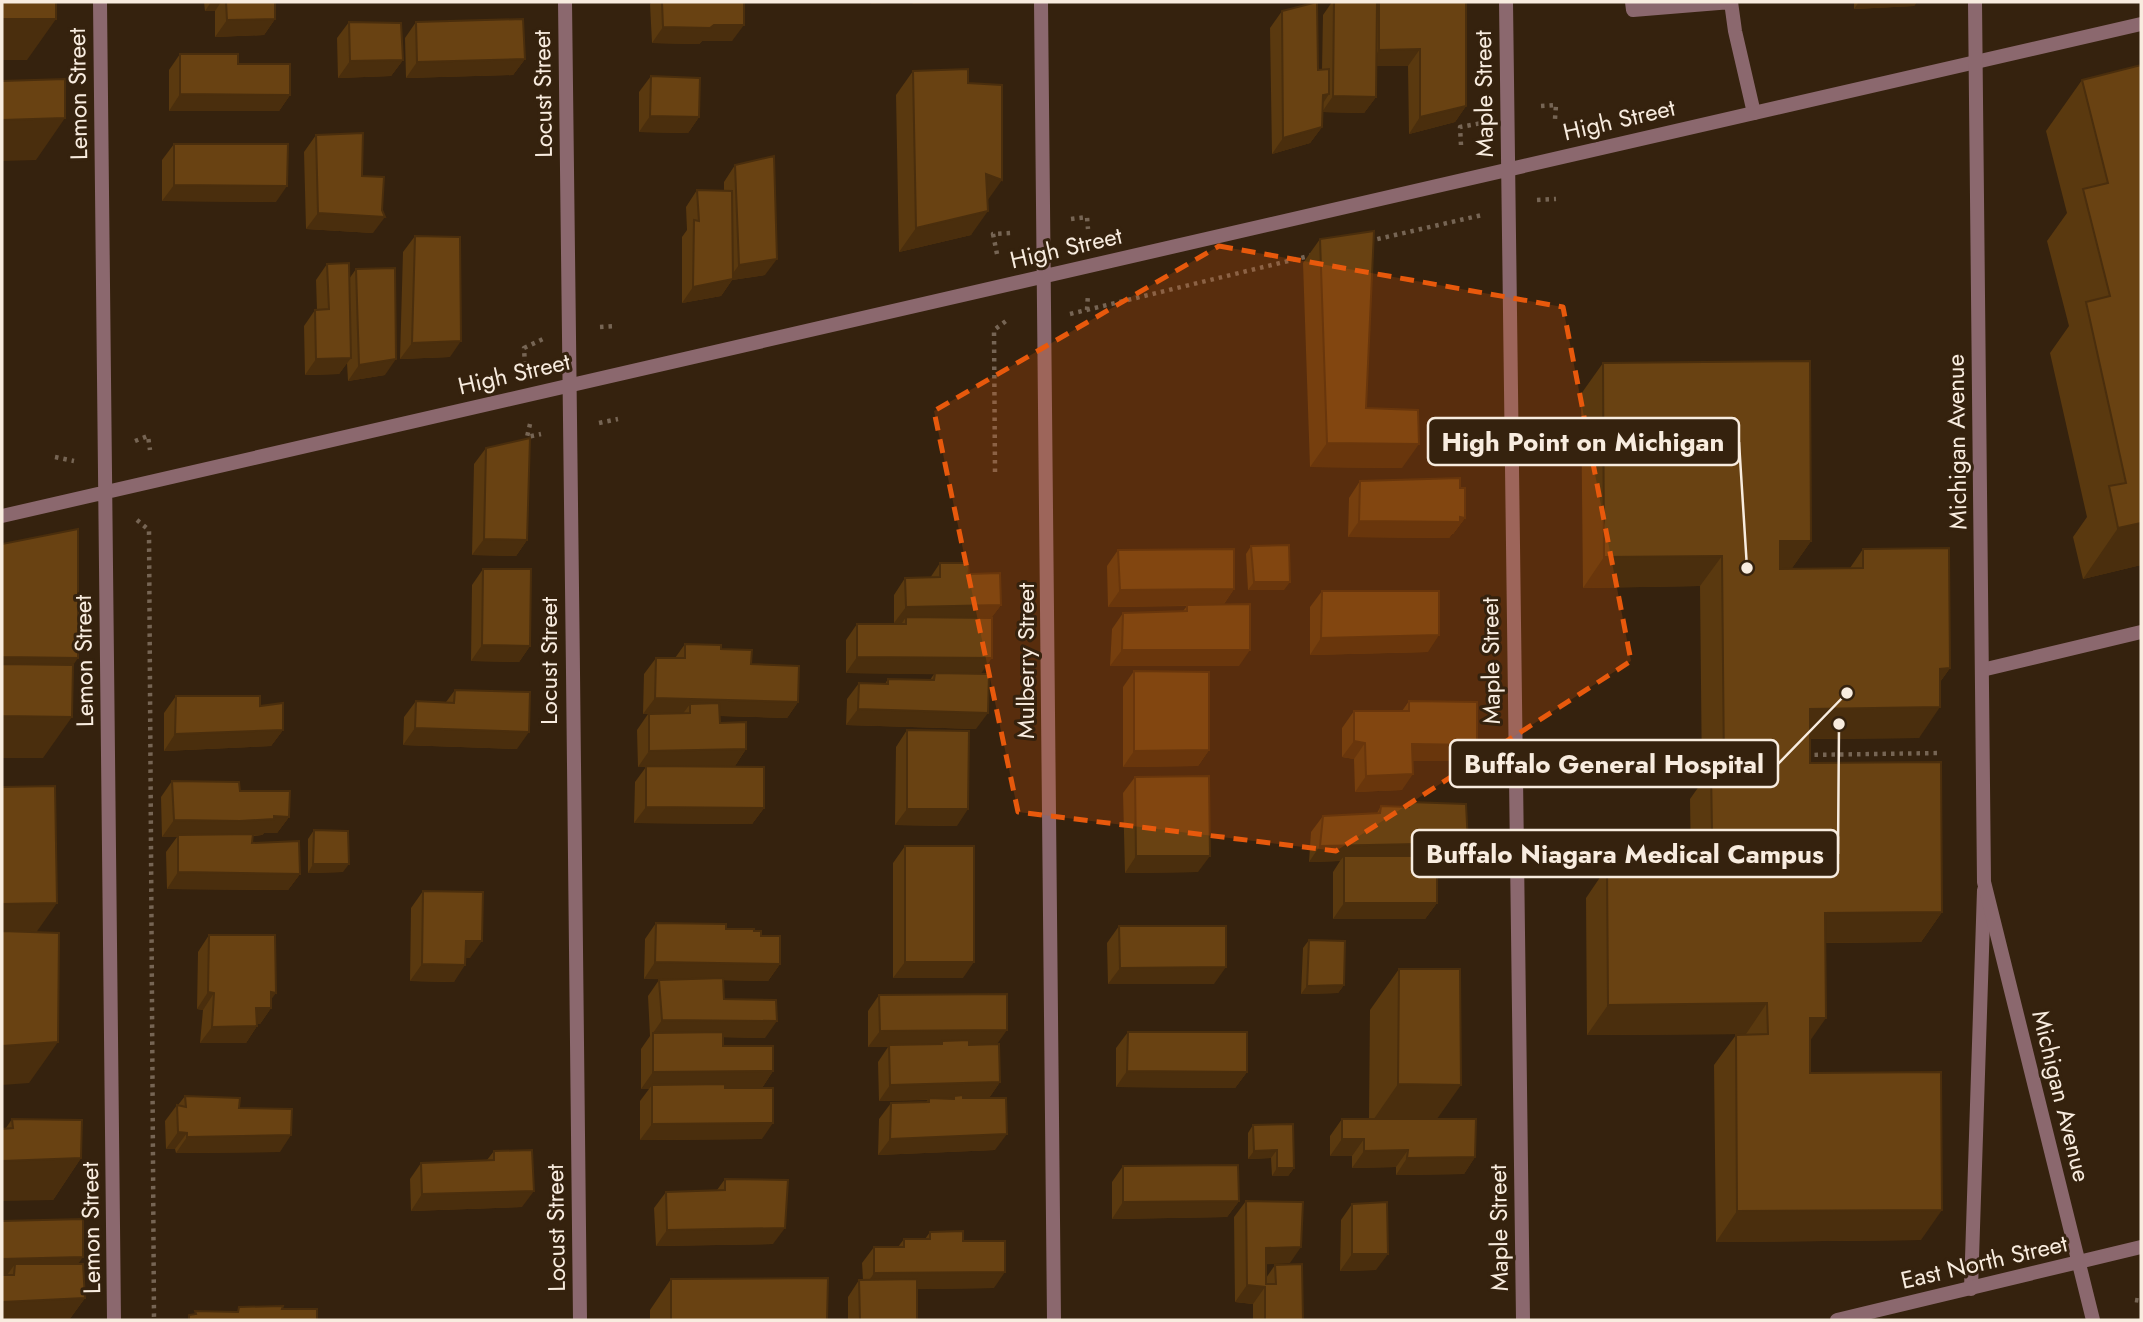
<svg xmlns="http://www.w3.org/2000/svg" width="2143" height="1322" viewBox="0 0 2143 1322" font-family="Jost,sans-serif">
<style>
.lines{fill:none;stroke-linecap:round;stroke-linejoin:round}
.path{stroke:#766554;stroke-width:4.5;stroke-dasharray:3.5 5;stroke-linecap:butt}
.service{stroke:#8b686e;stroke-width:14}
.minor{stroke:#8b686e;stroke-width:14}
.tertiary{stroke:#8b686e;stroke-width:14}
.wall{fill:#5a390f}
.shaded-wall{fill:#4a2e0d}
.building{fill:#694212;stroke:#4a2e0d;stroke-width:2}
.marked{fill:#e8590c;fill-opacity:0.2;stroke:#e8590c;stroke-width:5;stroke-dasharray:14 9;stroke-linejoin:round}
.labels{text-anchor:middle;stroke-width:6;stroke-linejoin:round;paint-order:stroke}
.street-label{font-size:24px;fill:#f8ecdf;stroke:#35220e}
.leader{fill:none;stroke:#f8ecdf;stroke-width:2.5}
.callout-dot{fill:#f8ecdf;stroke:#35220e;stroke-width:2.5}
.callout{fill:#35220e;stroke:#f8ecdf;stroke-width:2.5}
.callout-label{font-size:26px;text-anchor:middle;font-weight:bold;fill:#f8ecdf}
</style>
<rect width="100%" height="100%" fill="#35220e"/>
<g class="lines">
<path class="path" d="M1541 106 1556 105 1555 119
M1461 145 1460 127 1482 123
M1537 200 1556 199
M1071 219 1087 217 1088 229
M1369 241 1482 215
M997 254 993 234 1012 233
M1087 310 1088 294
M1070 314 1313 255
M600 327 617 326
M525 365 524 348 545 338
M599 423 618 419
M530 424 527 437 541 434
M135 441 148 436 150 450
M55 457 74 461
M995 472 994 330 1006 321
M137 520 149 530 154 1320
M1806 755 1942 753
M2135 1300 2141 1301"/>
<path class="service" d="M1632 2 1633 10 1731 2
M1731 2 1735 31 1754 113"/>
<path class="minor" d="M100 2 114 1320
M565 2C572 441 574 881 580 1320
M1041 2 1054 1320
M1506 2 1523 1320
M2 516 2141 24
M1982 670 2141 632
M1971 1289 1984 890"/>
<path class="tertiary" d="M1975 2 1984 882 2093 1320
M1837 1320 2141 1247"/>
</g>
<path class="wall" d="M204 2H275V19L264 35 215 37V11H205Z
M652 2H744L732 41H702L699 44 652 43 650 4Z
M1332 2H1466V106L1455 122 1409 134 1408 66H1376V97L1364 113 1322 112V127L1310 143 1272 154 1270 28 1282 11 1318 70H1322L1323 15Z
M1854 2H1917L1914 6 1854 9Z
M349 22 403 60 391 76 338 78 337 38Z
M416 22 525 59 513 75 406 78 405 38Z
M180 54 290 95 279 111H169V70Z
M2141 65V565L2083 579 2073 537 2087 517 2050 353 2069 326 2047 241 2067 213 2046 131 2082 80Z
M913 71 968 83 988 201 971 235 899 252 896 95Z
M651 76 699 117 688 133 639 132V92Z
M316 135 362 176 373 233 306 229 304 152Z
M174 144 276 202 162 201V160Z
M735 165 765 275 732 280 721 296 682 303V237L687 230 686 207 697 190 724 191V182Z
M415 236 450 357 400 359 403 252Z
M1320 239 1366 408 1402 468 1310 467 1303 263Z
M327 264 349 279 356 269 385 375 348 381 347 363 339 374 305 375 304 326 315 310H317L316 280Z
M1603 363 1811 541 1792 568H1850L1863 549 1950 668 1940 682 1919 738 1810 739V763L1942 912 1921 942 1826 943 1810 1041V1073L1921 1240 1716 1242 1714 1065 1736 1035H1746V1034L1587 1035 1586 898 1607 867 1730 866V862H1691L1690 799 1702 782 1700 586 1583 588 1581 394Z
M486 448 527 540 516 556 472 555 474 464Z
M1360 481 1460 488 1465 518 1453 534H1452L1449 538 1348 537 1349 498Z
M1251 546 1284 590H1248L1246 554Z
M1118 550 1234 589 1224 604 1239 666H1110L1112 629 1123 613 1183 611 1187 606 1108 607 1107 566Z
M940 563 969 574 1001 605 991 618 980 674 976 729 846 725 847 699 859 683 885 684 888 679 930 680 934 674 846 673V640L857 624H901L902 623H894V595L905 578H930Z
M483 569 530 646 519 662 471 661 472 585Z
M1322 591 1428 652 1310 655V607Z
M685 644 721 649 751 664 798 702 787 718 720 716V723L746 749 735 766H681L764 808 752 824 634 823 635 782 646 767H638L637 730 648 714H643L644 674 656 658H675Z
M1134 671 1209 750 1198 766 1123 767V687Z
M455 690 517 749 403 745 404 717 416 701 446 702Z
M176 696 283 730 271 746 164 751V713Z
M1409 701 1477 745 1465 761H1412L1402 790 1355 792 1354 759 1342 757V728L1354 711H1402Z
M907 730 957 826 895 825 896 747Z
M1135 777 1198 872 1125 873 1123 793Z
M172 781 240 791 289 817 277 833H264L262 835 253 836 252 843 300 874 288 890 167 889 166 852 177 837H162L161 797Z
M1409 802 1468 843 1456 859H1437V903L1425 919H1333V872L1340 861 1309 862 1311 832 1323 816 1377 813 1381 806 1406 807Z
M314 830 343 872 308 873V839Z
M905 846 963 978H893V863Z
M423 891 470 958H465L454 982 410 981 411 908Z
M656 923 754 931 761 936 780 964 768 981 723 980 724 999 765 1038 723 1037V1046L773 1071 762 1088V1139L640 1140V1101L649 1089H641V1049L650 1036 648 996 659 980 684 979H644L645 939Z
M1119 926 1214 984H1108L1107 943Z
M209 935 271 999V1008L260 1024H257V1026L246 1043H200L203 1010 197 1009 198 952Z
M1309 940 1344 985 1338 993 1301 994 1303 948Z
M1399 969 1437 1119 1475 1157 1464 1174 1396 1175V1167L1352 1168V1156H1330V1136L1342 1119H1369L1370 1010Z
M879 995 998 1044 1000 1082 989 1098 995 1150 878 1155 879 1119 891 1103 926 1102 928 1100 879 1101 878 1062 888 1047H868V1011Z
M1128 1032 1247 1072 1235 1088 1116 1087V1048Z
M185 1096 239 1108 280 1152 176 1153 175 1149H166L165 1121 177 1105H178Z
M12 1119 81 1158 53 1200 6 1128Z
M1253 1125 1294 1168 1288 1176H1272L1271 1158 1248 1159V1133Z
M494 1151 522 1207 411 1211 410 1179 421 1163 487 1160Z
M1123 1166 1239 1201 1227 1217 1112 1219V1182Z
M725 1179 773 1244 656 1246 654 1208 666 1192 717 1190Z
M1246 1201 1290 1263 1266 1264V1278L1275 1265 1303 1320H1253V1304L1235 1302 1234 1217Z
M1352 1204 1376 1270 1340 1271 1341 1220Z
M2 1221 78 1264 85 1298 69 1320H2Z
M930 1232 963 1241 994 1288 917 1289V1320H848V1297L859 1280H863L862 1263 874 1247H898L904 1239H925Z
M671 1279 827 1320H650V1310Z"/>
<path class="shaded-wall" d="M211 2H221L215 11H205Z
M872 2H907L871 4Z
M914 2H976L912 4Z
M1859 2H1917L1914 6 1854 9Z
M2 19H56L27 60H2Z
M275 19 264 35 215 37 227 20Z
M714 25H744L732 41H702L699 44 652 43 663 27Z
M1420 49 1408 66H1368L1379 50Z
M525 59 513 75 406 78 417 62Z
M403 60 391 76 338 78 350 61Z
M180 94 290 95 279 111H169Z
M1329 94 1318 111 1323 95Z
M1333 96 1376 97 1364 113 1322 112Z
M1466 106 1455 122 1409 134 1420 117Z
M650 116 699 117 688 133 639 132Z
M65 118 36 160 2 161V120Z
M1322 127 1310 143 1272 154 1283 138Z
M986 174 1002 180 985 204Z
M174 185 287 186 276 202 162 201Z
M988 211 971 235 899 252 916 228Z
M318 213 385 217 373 233 306 229Z
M777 259 765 275 732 280 721 296 682 303 693 287 728 280 739 265Z
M461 341 450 357 400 359 412 343Z
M351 358 339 374 305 375 316 359Z
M396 359 385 375 348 381 359 365Z
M1327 443 1419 444 1402 468 1310 467Z
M1465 518 1453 534H1452L1449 538 1348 537 1359 521Z
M2141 523V565L2083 579 2118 528Z
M484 539 527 540 516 556 472 555Z
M1780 541H1811L1790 571H1758Z
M1722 556 1700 586 1583 588 1604 557Z
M1254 582H1290L1284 590H1248Z
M1234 589 1223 605 1108 607 1120 590Z
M1001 605 989 621 906 617 902 623H894L906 607Z
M1439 635 1428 652 1310 655 1321 638Z
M482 645 530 646 519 662 471 661Z
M1122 650H1250L1239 666H1110Z
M2 657 78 658 50 699H2Z
M857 657 992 658 980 675 846 673Z
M1950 668 1928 699 1940 669Z
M655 698 798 702 787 718 689 715 690 713V704L682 715 643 714Z
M1940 707 1919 738 1788 739 1810 709Z
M858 709 988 713 976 729 846 725Z
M2 716 72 717 43 758H2Z
M415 728 529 732 517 749 403 745Z
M283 730 271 746 164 751 175 734Z
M1354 741 1365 743 1354 759 1342 757Z
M1412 744 1477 745 1465 761H1400Z
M746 749 735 766 638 767 649 751Z
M1209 750 1198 766 1123 767 1134 751Z
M1413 774 1402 790 1355 792 1366 776Z
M646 807 764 808 752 824 634 823Z
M907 809H968L957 826 895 825Z
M274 816 289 817 277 833H264L262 835 229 837 178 835 177 837H162L174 820Z
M1751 831 1730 862H1691L1712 832Z
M1468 843 1456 859 1344 861V856L1340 861 1309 862 1320 846Z
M1136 856H1210L1198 872 1125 873Z
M313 864H349L343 872 308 873Z
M178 872 300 874 288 890 167 889Z
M57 903 28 944 2 945V904Z
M1344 903H1437L1425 919H1333Z
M1942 912 1921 942 1804 943 1825 913Z
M466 941H482L470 958H454Z
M655 962 780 964 768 981 644 979Z
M905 962H974L963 978H893Z
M422 964 465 965 454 982 410 981Z
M1226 967 1214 984H1108L1120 968Z
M1344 985 1338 993 1301 994 1307 986Z
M208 992 214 993 203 1010 197 1009Z
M271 992 276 993 265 1008H271L260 1024H245L256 1008Z
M1767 1003 1746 1034 1587 1035 1608 1005Z
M1810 1018H1826L1805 1048Z
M662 1020 777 1021 765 1038 653 1036V1033Z
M257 1026 246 1043H200L212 1027Z
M1007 1030 995 1047 942 1044V1041L938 1047 889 1045 888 1047H868L880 1031Z
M58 1042 29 1083 2 1085V1046Z
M773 1071 762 1088 652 1089V1085L649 1089H641L653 1072Z
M1127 1071 1247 1072 1235 1088 1116 1087Z
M1000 1082 989 1098 953 1099 954 1096 952 1099 879 1101 890 1085Z
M1398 1084 1461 1085 1432 1126H1369Z
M773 1123 762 1139 640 1140 652 1124Z
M178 1132 187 1133 175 1149H166Z
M1007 1134 995 1150 878 1155 890 1139Z
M291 1135 280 1152 176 1153 187 1137Z
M1342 1139H1364L1352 1156H1330Z
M1277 1150 1271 1158 1248 1159 1254 1151Z
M1408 1150 1396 1167 1352 1168 1364 1151Z
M1475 1157 1464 1174 1396 1175 1407 1158Z
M81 1158 53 1200 2 1201V1161Z
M1277 1168H1294L1288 1176H1272Z
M534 1191 522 1207 411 1211 422 1194Z
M1239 1201 1227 1217 1112 1219 1123 1202Z
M1942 1210 1921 1240 1716 1242 1737 1211Z
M785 1228 773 1244 656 1246 667 1230Z
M1301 1247 1290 1263 1254 1265 1266 1248Z
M1352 1254H1388L1376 1270 1340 1271Z
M83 1257 55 1298 14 1275 15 1264 2 1282V1259Z
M1005 1272 994 1288 863 1290 874 1273Z
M1247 1285 1265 1287 1253 1304 1235 1302Z
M85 1298 69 1320H2V1302Z"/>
<path class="building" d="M2 2H56V19H2Z
M226 2H275V19L227 20Z
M662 2H744V25H714L710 28 663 27Z
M1317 2 1318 70 1329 69V94L1323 95 1322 127 1283 138 1282 11Z
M1334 2H1377L1376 97 1333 96Z
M1379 2H1466V106L1420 117V49L1379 50Z
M523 19 525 59 417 62 416 22Z
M349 22 401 23 403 60 350 61Z
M180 54H238V64H290V95L180 94Z
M2141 65V523L2118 528 2109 486 2126 483 2086 302 2110 296 2083 189 2108 183 2082 80Z
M968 69V83L1002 85V180L986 174 988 211 916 228 913 71Z
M651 76 700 78 699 117 650 116Z
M65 79V118L2 120V81Z
M363 133 362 176 384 177 382 210 385 217 318 213 316 135Z
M174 144H288L287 186 174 185Z
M774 156 777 259 739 265 735 165Z
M697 190 732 191 733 279 693 287 694 220 699 221Z
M1374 231 1366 408 1418 410 1419 444 1327 443 1320 239Z
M415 236 460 237 461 341 412 343Z
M349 263 351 358 316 359 315 310 329 309 327 264Z
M395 268 396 359 359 365 356 269Z
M1810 361 1811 541H1780V569L1863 568V549L1949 548 1950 668 1940 669V707L1810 709V763L1941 762 1942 912 1825 913 1826 1018H1810V1073L1941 1072 1942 1210 1737 1211 1736 1035 1768 1034 1767 1003 1608 1005 1607 867 1751 866V831L1712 832 1711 769H1724L1722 556 1604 557 1603 363Z
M530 438 527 540 484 539 486 448Z
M1460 478V488H1465V518L1460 517V522L1359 521 1360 481Z
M78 529V658L2 657V544Z
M1289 545 1290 582H1254L1251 546Z
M1234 549V589L1120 590 1118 550Z
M940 563H968L969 574 1000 573 1001 605 906 607 905 578 940 577Z
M483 569H531L530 646 482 645Z
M1322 591H1439V635L1321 638Z
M1250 604V650H1122L1123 613 1187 611V605Z
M906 617 992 618V658L857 657V624H906Z
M685 644 721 645V649L752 650 751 664 799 666 798 702 655 698 656 658H685Z
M2 664 73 665 72 717 2 716Z
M1134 671 1209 672V750L1134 751Z
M935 673 989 674 988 713 858 709 859 683 888 684V679L934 680Z
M455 690 530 692 529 732 415 728 416 701 454 703Z
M176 696H260V706L283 703V730L175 734Z
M1409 701 1477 702V745L1412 744 1413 774 1366 776 1365 743 1354 741V711H1409Z
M719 703 720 723 746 722V749L649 751V714L690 713V704Z
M907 730 969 731 968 809H907Z
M646 766 764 767V808L646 807Z
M1209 776 1210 856H1136L1135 777Z
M172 781 239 782 240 791H290L289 817 274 816V819L240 821 174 820Z
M55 786 57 903 2 904V787Z
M1409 802 1466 804 1468 843 1320 846 1323 816 1380 813 1381 806 1409 807Z
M314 830 348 831 349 864H313Z
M253 834 252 843 299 841 300 874 178 872V835Z
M905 846H974V962H905Z
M1344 856H1437V903H1344Z
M423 891 483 892 482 941H466L465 965 422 964Z
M656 923 726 924V929H754V931H761V936H780V964L655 962Z
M1119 926H1226V967L1120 968Z
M2 931 59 933 58 1042 2 1046Z
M209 935H275L276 993 271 992V1008H256L257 1026 212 1027 214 993 208 992Z
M1309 940 1345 941 1344 985 1307 986Z
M1399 969H1460L1461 1085 1398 1084Z
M723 978 724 999 776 1000 777 1021 662 1020 659 980Z
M1007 994V1030L880 1031 879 995Z
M723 1032V1046H773V1071L653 1072V1033Z
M1128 1032H1247V1072L1127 1071Z
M969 1040V1045L999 1044 1000 1082 890 1085 889 1045 942 1044V1041Z
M725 1084V1088H773V1123L652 1124V1085Z
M963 1095V1098H1006L1007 1134 890 1139 891 1103 929 1102V1098L954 1099V1096Z
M185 1096 240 1098 239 1108 292 1109 291 1135 187 1137V1133L178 1132 177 1105 186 1107Z
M12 1119 82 1120 81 1158 2 1161V1129L13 1128Z
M1342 1119H1476L1475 1157 1407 1158 1408 1150 1364 1151V1139H1342Z
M1293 1124 1294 1168H1277V1150L1254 1151 1253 1125Z
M532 1150 534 1191 422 1194 421 1163 494 1160V1151Z
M1238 1165 1239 1201 1123 1202V1166Z
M725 1179 788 1180 785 1228 667 1230 666 1192 725 1190Z
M1246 1201 1303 1202 1301 1247 1266 1248V1284H1276L1275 1265 1302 1264 1303 1320H1265V1287L1247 1285Z
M1387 1202 1388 1254H1352V1204Z
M83 1219V1257L2 1259V1221Z
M963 1231V1241H1005V1272L874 1273V1247H904V1239H930V1232Z
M15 1264H83L85 1298 2 1302V1275H14Z
M828 1278 827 1320H671V1279Z
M917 1279V1320H860L859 1280Z
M283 1306 282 1309H317V1320H189V1315L196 1314 195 1311 238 1312 239 1307Z
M51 1318V1320H2Z"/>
<path class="marked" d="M1219 246 1563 307 1631 661 1336 851 1018 812 934 411Z"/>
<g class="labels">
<g class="street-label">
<text transform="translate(78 94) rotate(-91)" y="8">Lemon Street</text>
<text transform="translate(543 94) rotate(-91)" y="8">Locust Street</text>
<text transform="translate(1484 94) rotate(-91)" y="8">Maple Street</text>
<text transform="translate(1619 120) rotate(-13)" y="8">High Street</text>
<text transform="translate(1066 248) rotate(-13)" y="8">High Street</text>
<text transform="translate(514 374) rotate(-13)" y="8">High Street</text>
<text transform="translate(1957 442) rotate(-91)" y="8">Michigan Avenue</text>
<text transform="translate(84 661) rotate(-91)" y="8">Lemon Street</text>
<text transform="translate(549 661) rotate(-90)" y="8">Locust Street</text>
<text transform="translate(1026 661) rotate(-90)" y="8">Mulberry Street</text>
<text transform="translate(1491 661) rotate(-91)" y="8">Maple Street</text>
<text transform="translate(2061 1096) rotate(76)" y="8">Michigan Avenue</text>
<text transform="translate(91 1228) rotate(-91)" y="8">Lemon Street</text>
<text transform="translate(556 1228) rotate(-91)" y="8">Locust Street</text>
<text transform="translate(1499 1228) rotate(-91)" y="8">Maple Street</text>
<text transform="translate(1984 1262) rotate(-13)" y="8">East North Street</text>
</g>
</g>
<path class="leader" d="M1747 568L1739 442M1847 693L1778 764M1839 724L1838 854"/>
<g class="callout-dot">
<circle cx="1747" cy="568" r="7"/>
<circle cx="1847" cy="693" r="7"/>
<circle cx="1839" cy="724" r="7"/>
</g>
<g class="callout">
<rect x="1428" y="418" width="311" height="47" rx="7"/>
<rect x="1450" y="740" width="328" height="47" rx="7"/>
<rect x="1412" y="830" width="426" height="47" rx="7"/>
</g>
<g class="callout-label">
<text x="1583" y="451">High Point on Michigan</text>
<text x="1614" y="773">Buffalo General Hospital</text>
<text x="1625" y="863">Buffalo Niagara Medical Campus</text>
</g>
<rect width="2143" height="1322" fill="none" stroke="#f8ecdf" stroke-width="7"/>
</svg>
